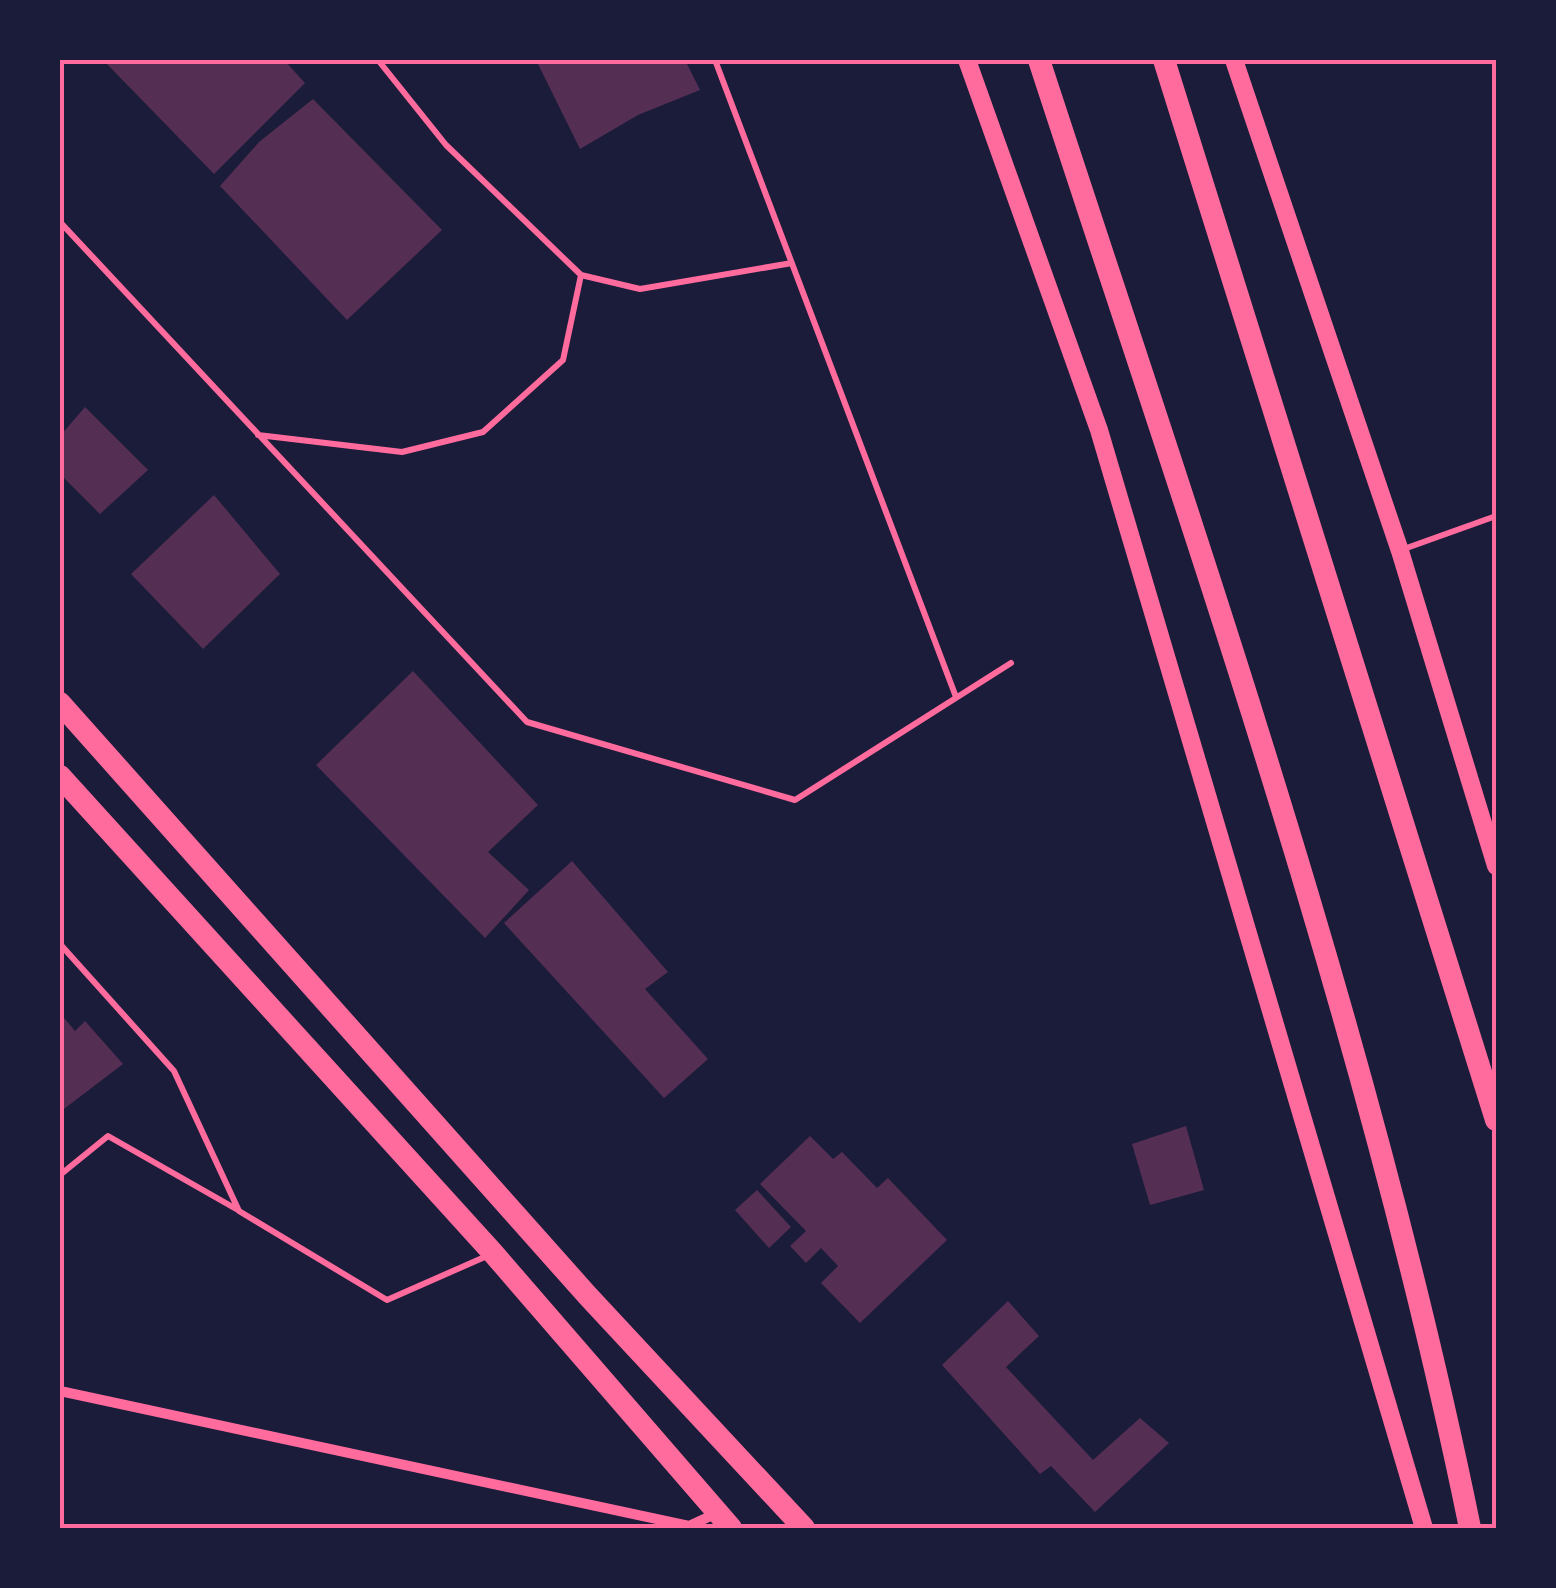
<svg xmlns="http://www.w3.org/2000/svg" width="1556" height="1588" viewBox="0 0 1556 1588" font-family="Inter,sans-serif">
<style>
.building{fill:#542f53}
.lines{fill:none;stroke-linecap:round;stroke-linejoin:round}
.service{stroke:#ff6b9d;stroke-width:6}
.minor{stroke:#ff6b9d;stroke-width:10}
.tertiary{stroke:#ff6b9d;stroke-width:18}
.trunk{stroke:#ff6b9d;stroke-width:22}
.neatline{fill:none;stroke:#ff6b9d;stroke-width:4}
</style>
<rect width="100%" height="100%" fill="#1b1b3a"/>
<path class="building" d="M103 60H284L305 83 214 174Z
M536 60H685L700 90 638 115 580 149Z
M313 99 442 230 347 320 220 186 259 142Z
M85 407 148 470 100 514 60 474V436Z
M214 495 280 574 203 649 131 574Z
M413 671 538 805 488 852 529 890 485 938 316 765Z
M572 861 668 972 645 989 708 1059 664 1098 504 923Z
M60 1013 75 1031 85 1021 123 1064 60 1112Z
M1186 1126 1204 1190 1150 1205 1132 1144Z
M810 1136 833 1159 842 1152 877 1188 888 1178 947 1240 860 1323 821 1283 838 1266 821 1248 806 1263 790 1246 806 1231 760 1184Z
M757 1190 791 1227 769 1248 735 1210Z
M1008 1301 1039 1336 1006 1367 1093 1460 1140 1418 1169 1443 1095 1512 1051 1466 1040 1474 942 1365Z"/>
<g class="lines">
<path class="service" d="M378 60 446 145 581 275 640 289 792 263
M715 60 956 697
M60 222 527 722 795 800 1011 663
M258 435 402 452 483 432 563 360 581 275
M1401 550 1496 516
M60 944 174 1071 239 1211 387 1300 487 1256
M60 1175 108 1136 238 1210"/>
<path class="minor" d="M60 1391 689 1526 717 1513"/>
<path class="tertiary" d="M967 60 1099 430 1424 1528
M1234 60 1400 551 1496 866"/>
<path class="trunk" d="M1039 60C1197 544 1368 1028 1470 1528
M1164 60 1496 1120
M60 703 587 1295 804 1528
M60 776 493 1253 731 1528"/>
</g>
<rect width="1556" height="1588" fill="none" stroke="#1b1b3a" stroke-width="125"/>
<rect x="62" y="62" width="1432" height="1464" class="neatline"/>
</svg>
